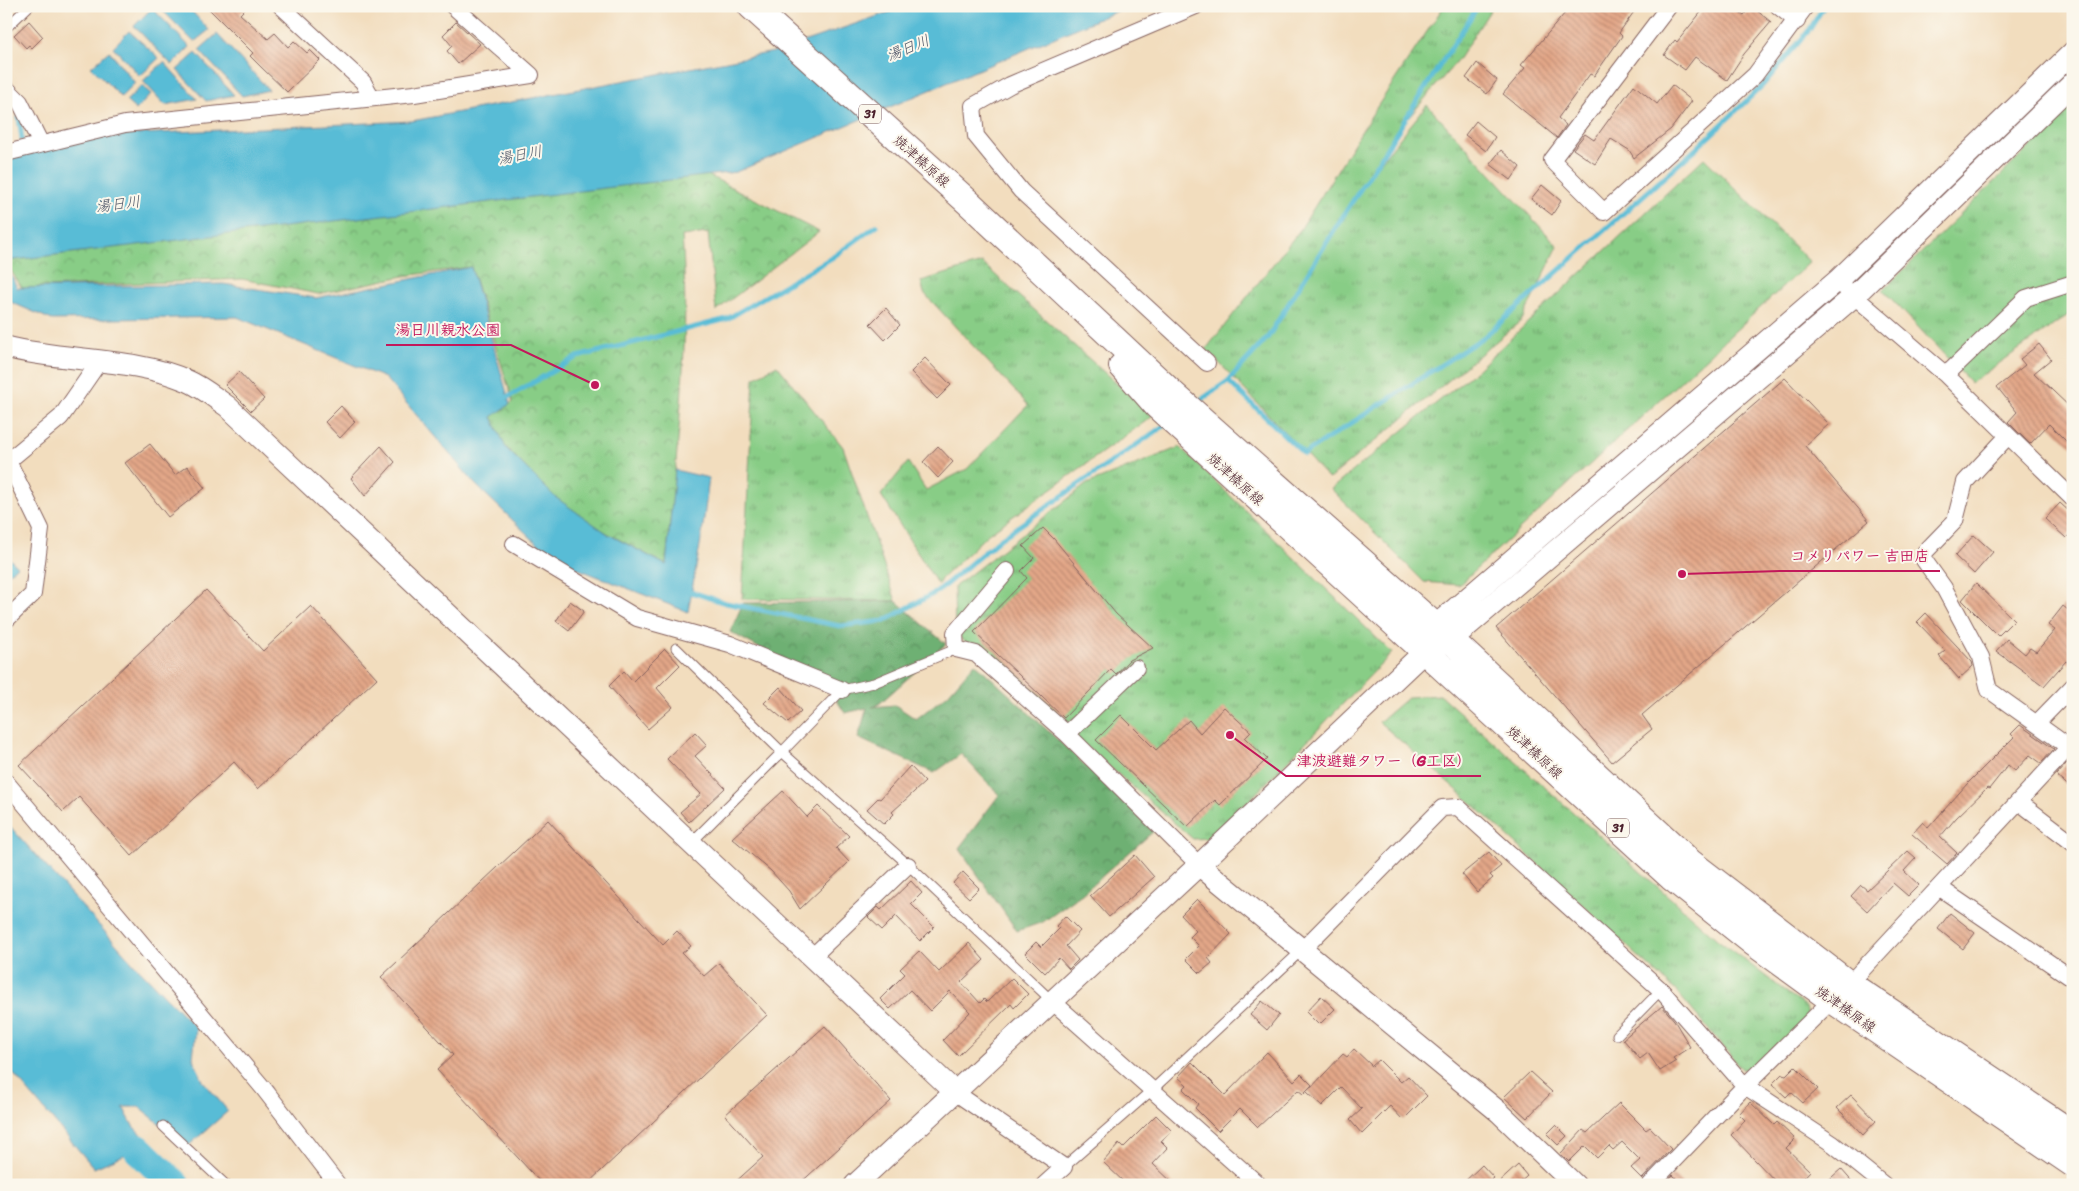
<svg xmlns="http://www.w3.org/2000/svg" width="2079" height="1191" viewBox="0 0 2079 1191" font-family="Sriracha,'Klee One',sans-serif">
<style>
.grass{fill:url(#grass-tufts);stroke:#697658}
.forest{fill:url(#forest-crowns);stroke:#5c684f}
.park{fill:url(#park-crowns);stroke:#697658}
.water{fill:#58bcd6;stroke:#516e80}
.lines{fill:none;stroke-linecap:round;stroke-linejoin:round}
.stream{stroke:#58bcd6;stroke-width:5}
.river{stroke:#58bcd6;stroke-width:30}
.building{fill:url(#building-back-hatch)}
.service-casing{stroke:#85625e;stroke-width:11}
.minor-casing{stroke:#85625e;stroke-width:18}
.tertiary-casing{stroke:#85625e;stroke-width:23}
.primary-casing{stroke:#85625e;stroke-width:28}
.service{stroke:#fff;stroke-width:9}
.minor{stroke:#fff;stroke-width:16}
.tertiary{stroke:#fff;stroke-width:21}
.primary{stroke:#fff;stroke-width:26}
.labels{text-anchor:middle;stroke-width:4;stroke-linejoin:round;paint-order:stroke}
.shield{fill:#fbf7ec;stroke:#7f6065;stroke-width:1}
.shield-label{font-size:12px;font-weight:bold;fill:#4a1f2b}
.street-label{font-size:14px;fill:#4a1f2b;stroke:#fbf7ec}
.water-label{font-size:15px;font-style:italic;fill:#4f5667;stroke:#fbf7ec}
.leader{fill:none;stroke:#c2185b;stroke-width:2}
.callout-dot{fill:#c2185b;stroke:#fbf7ec;stroke-width:2}
.callout-label{font-size:15px;text-anchor:middle;font-weight:bold;fill:#c2185b;stroke:#fbf7ec;stroke-width:4;stroke-linejoin:round;paint-order:stroke}
</style>
<defs>
<pattern id="grass-tufts" width="24" height="20" patternUnits="userSpaceOnUse" patternTransform="scale(1.25)"><rect width="24" height="20" fill="#88cd86"/><path d="M3 7l-1-3M5 7V3M7 7l1-3M15 17l-1-3M17 17v-4M19 17l1-3" fill="none" stroke="#71a66e"/></pattern>
<pattern id="forest-crowns" width="20" height="18" patternUnits="userSpaceOnUse" patternTransform="scale(1.25)"><rect width="20" height="18" fill="#6eb073"/><path d="M2 6a3 3 0 1 1 6 0M12 15a3 3 0 1 1 6 0" fill="none" stroke="#5c8f5f"/></pattern>
<pattern id="park-crowns" width="20" height="18" patternUnits="userSpaceOnUse" patternTransform="scale(1.25)"><rect width="20" height="18" fill="#88cd86"/><path d="M2 6a3 3 0 1 1 6 0M12 15a3 3 0 1 1 6 0" fill="none" stroke="#71a66e"/></pattern>
<pattern id="building-back-hatch" width="6" height="6" patternUnits="userSpaceOnUse" patternTransform="scale(1.25)"><rect width="6" height="6" fill="#e3a788"/><path d="M-1 5l2 2M0 0l6 6M5-1l2 2" fill="none" stroke="#ba876f"/></pattern>
</defs>
<rect width="100%" height="100%" fill="#fbf7ec"/>
<filter id="ink" filterUnits="userSpaceOnUse"><feTurbulence type="fractalNoise" baseFrequency=".02" numOctaves="2"/><feDisplacementMap in="SourceGraphic" scale="10" xChannelSelector="R" yChannelSelector="G"/><feConvolveMatrix kernelMatrix="1 2 1 2 8 2 1 2 1" color-interpolation-filters="sRGB"/></filter>
<filter id="wash" filterUnits="userSpaceOnUse"><feTurbulence type="fractalNoise" baseFrequency=".0096" numOctaves="4" result="noise"/><feDisplacementMap in="SourceGraphic" scale="20" xChannelSelector="R" yChannelSelector="G"/><feGaussianBlur stdDeviation="1.12" result="paint"/><feColorMatrix in="noise" values="0 0 0 0 0 0 0 0 0 0 0 0 0 0 0 0 0 1.4 0 .05"/><feComposite in="paint" operator="in"/></filter>
<g filter="url(#wash)">
<rect width="100%" height="100%" fill="#f2ddbe"/>
<path class="grass" d="M1444 6H1493L1458 60 1397 131 1369 176 1427 105 1558 246 1522 320 1329 479 1206 349 1300 230 1371 116Z
M2073 105V316L2071 313 1971 383 1883 290Z
M1704 158 1810 262 1459 585 1424 582 1331 489 1477 370Z
M982 263 1153 416 987 535 941 579 938 585 881 495 908 462 926 490 967 469 1028 405 924 293 921 281Z
M777 365 843 447 896 601 742 599 754 378Z
M1180 447 1392 653 1213 838 1193 839 955 633 954 587 1087 484Z
M1440 695 1718 940 1806 1007 1808 1016 1750 1070 1742 1069 1676 991 1465 797 1379 722 1408 697Z"/>
<path class="forest" d="M896 601 946 644 878 705 872 707 895 705 916 719 948 694 975 663 1155 830 1082 894 1043 922 1017 931 959 848 999 795 961 754 934 773 858 738 867 708 845 713 826 684 730 632 743 603Z"/>
<path class="park" d="M698 170 819 232 716 311 708 233 682 236C691 346 676 456 666 565L570 513 498 439 492 416 513 402 471 267 404 276 318 294 242 279 22 288 6 263V261Z"/>
<path class="water" d="M158 6H187L209 30 194 42Z
M907 6H1129L736 172 6 261V159L73 137 412 121 774 52Z
M152 8 190 47 172 65 134 26Z
M129 31 159 58 140 76 113 47Z
M217 34 269 90 242 96 199 50Z
M109 51 135 83 121 97 91 67Z
M196 53 234 95 206 101 177 70Z
M164 62 197 99 165 105 143 81Z
M142 86 151 94 136 110 126 101Z
M6 264 17 288 223 284 316 298 471 267 510 404 492 417 506 448 555 497 608 534 666 565 675 470 709 478 702 534 688 612 553 559 475 484 385 378 237 317 52 320 6 300Z
M6 555 17 566 6 576Z
M6 822 134 964 196 1028 193 1058 203 1081 228 1111 188 1146 139 1107H123L133 1126 148 1142 138 1149 94 1168 6 1065Z"/>
<g class="lines">
<path class="stream" d="M19 118 22 139
M1228 381 1304 454 1484 337 1697 148 1763 85 1810 29 1824 6
M503 400 577 357 727 319 833 257 876 226
M1195 404 1228 381 1268 337 1336 227 1478 6
M685 590 726 603 840 626 884 621 938 591 1000 539 1165 425"/>
<path class="river" d="M138 1149 175 1185"/>
</g>
<g id="blocks">
<path class="building" d="M206 6H248L240 14 268 39 275 33 288 47 294 41 307 53 310 50 320 60 287 92 261 67 250 56 253 53Z
M1571 6H1638L1619 33 1622 36 1594 76 1590 74 1558 118 1566 125 1557 138 1503 94 1525 68 1521 65Z
M1706 6H1732L1744 15 1751 6 1771 22 1744 54 1727 80 1695 57 1685 70 1664 55 1675 40 1677 42Z
M29 21 43 37 32 48 29 45 26 48 14 35Z
M456 22 480 44 458 64 447 51 452 46 443 35Z
M1477 63 1497 80 1487 94 1466 78Z
M1634 85 1657 104 1672 85 1692 101 1671 129 1634 158 1629 150 1611 139 1595 164 1573 149 1585 134 1594 140Z
M1476 121 1495 137 1486 151 1465 135Z
M1501 150 1520 167 1511 180 1490 164Z
M1542 185 1561 201 1552 215 1531 199Z
M886 308 900 325 885 340 870 324Z
M2039 344 2051 359 2034 373 2073 410V448L2049 424 2030 444 2008 422 2017 412 1997 387 2025 365 2020 359Z
M925 358 951 385 937 399 911 372Z
M239 372 264 399 251 411 225 385Z
M1785 378 1829 424 1805 446 1869 521 1642 715 1652 729 1612 762 1496 628Z
M341 406 355 422 340 438 325 422Z
M150 444 175 475 187 466 205 488 168 517 125 463Z
M381 446 395 462 365 496 351 478Z
M938 446 953 462 938 478 923 462Z
M2060 503 2073 515V531L2066 538 2045 519Z
M1043 528 1054 539 1116 614 1153 648 1129 660 1116 674 1111 669 1064 718 974 632 1027 578 1021 571 1034 558 1023 546Z
M1974 535 1993 552 1974 574 1955 556Z
M1976 583 2014 620 1998 636 1962 600Z
M206 590 263 651 311 606 377 678 258 789 234 762 132 856 79 797 63 812 19 765Z
M570 601 584 611 569 631 556 621Z
M2063 606 2073 614V666L2066 661 2044 686 1996 651 2007 639 2025 654 2030 648 2036 652 2055 630 2048 625Z
M1926 613 1972 662 1973 666 1959 679 1939 656 1945 651 1917 622Z
M665 649 680 665 657 688 673 707 648 729 609 686 624 671 633 681Z
M780 687 801 711 788 723 764 703Z
M1224 707 1251 732 1245 738 1267 759 1220 805 1215 800 1187 827 1096 740 1121 715 1156 750 1189 720 1200 733Z
M2020 725 2054 749 2041 763 2030 755 2015 771 2008 765 1989 789 1987 788 1956 818 1940 837 1957 853 1947 864 1912 834 1923 822 1928 828 1967 784 2014 737 2011 734Z
M695 732 707 745 695 756 725 788 689 822 680 812 701 794 667 759Z
M2067 763 2073 768V790L2056 775Z
M910 766 925 782 892 812 894 814 884 824 867 809 878 798 880 799Z
M783 791 807 817 818 806 849 836 836 848 849 862 800 909 789 891 771 871 732 838Z
M548 820 663 945 677 931 691 946 682 953 704 976 719 963 767 1015 586 1185H543L437 1070 453 1055 381 977Z
M1908 851 1916 858 1904 871 1919 885 1908 896 1893 883 1867 911 1851 896 1861 885 1867 890Z
M1489 852 1501 866 1490 875 1493 878 1477 892 1462 874Z
M1135 855 1154 877 1109 917 1090 896Z
M963 872 979 888 969 898 953 883Z
M911 881 922 893 911 904 934 927 920 941 896 916 882 930 868 917 878 907 881 910Z
M1197 899 1231 934 1208 958 1212 963 1200 973 1186 959 1199 946 1190 937 1196 931 1181 915Z
M1950 913 1975 933 1963 949 1938 929Z
M1065 916 1080 931 1066 946 1078 960 1069 969 1059 958 1045 973 1025 953 1036 942 1041 947 1059 929 1056 926Z
M969 943 984 960 961 982 980 1003 984 999 987 1002 1012 978 1028 994 1014 1008 1011 1004 958 1056 943 1040 970 1012 950 991 930 1011 910 990 890 1009 880 999 905 974 900 969 919 951 939 972Z
M1321 996 1335 1009 1319 1025 1306 1012Z
M1262 1001 1279 1015 1267 1030 1250 1015Z
M1662 1006 1674 1020 1690 1047 1673 1058 1676 1061 1660 1071 1648 1053 1640 1059 1623 1039Z
M825 1026 891 1101 798 1185H732L763 1157 725 1115Z
M1354 1049 1372 1066 1379 1060 1401 1082 1408 1076 1427 1096 1403 1120 1390 1106 1362 1134 1350 1120 1362 1109 1341 1087 1322 1106 1307 1092 1343 1054 1347 1057Z
M1267 1052 1294 1081 1301 1074 1312 1085 1303 1094 1298 1090 1258 1127 1240 1109 1218 1131 1195 1108 1198 1104 1183 1089 1187 1085 1178 1077 1192 1062 1225 1095Z
M1795 1066 1818 1089 1803 1103 1791 1092 1786 1097 1772 1084 1782 1074 1786 1075Z
M1530 1072 1552 1092 1527 1118 1504 1097Z
M1851 1095 1876 1121 1863 1135 1837 1108Z
M1750 1102 1774 1125 1777 1122 1795 1139 1786 1148 1810 1171 1797 1185H1779L1731 1135 1745 1120 1739 1114Z
M1619 1103 1646 1130 1650 1127 1671 1149 1642 1179 1631 1168 1640 1160 1622 1142 1613 1150 1609 1146 1597 1158 1585 1146 1569 1162 1561 1154 1583 1130 1587 1133Z
M1156 1115 1172 1131 1161 1141 1168 1148 1153 1164 1175 1185H1127L1103 1162 1119 1144 1123 1148Z
M1556 1125 1567 1136 1558 1145 1547 1134Z
M1482 1165 1494 1178 1486 1185H1461Z
M1518 1165 1527 1176 1517 1185H1496Z
M1841 1169 1855 1185H1823Z
M1673 1175 1683 1185H1664Z"/>
</g>
</g>
<g filter="url(#ink)">
<use href="#blocks" fill-opacity="0" stroke="#85625e" stroke-width="1"/>
<g class="lines">
<g class="service-casing">
<path id="service" d="M6 28 29 6
M676 648 782 752 691 843
M956 649 874 683 842 690 782 752 904 861 1052 1001
M1617 1035 1661 990
M163 1126 226 1185
M1064 1167 1152 1090 1302 950"/>
</g>
<g class="minor-casing">
<path id="minor" d="M281 6 363 82 372 98
M1196 6 1010 85 973 106 976 136 1021 191 1207 363
M1669 6 1552 160 1604 212 1755 75 1806 6
M1778 6 1797 21
M6 88 20 102 41 144
M6 153 125 124 414 94 531 75 453 6
M1846 289 1946 375 2073 499
M1946 375 2026 298 2073 283
M2008 436 1965 482 1955 521 1925 552 1924 560 1944 588 1981 657 1989 690 2073 750
M514 544 637 618 730 644 842 690
M1007 571 955 633 956 649 976 654 1067 734 1199 865
M6 620 33 594 41 529 8 461 61 417 99 362
M2037 723 2073 686
M1067 734 1136 668
M6 782 264 1089 338 1185
M2019 802 2073 843
M1940 888 2073 979
M1302 950 1442 808 1458 807 1661 990 1745 1086 1650 1185
M812 957 908 865
M1849 984 2069 747
M1832 1000 1745 1086 1833 1144 1884 1185
M1052 1001 1259 1185
M956 1093 1064 1167 1044 1185"/>
</g>
<g class="tertiary-casing">
<path id="tertiary" d="M6 347C64 362 134 357 188 381 202 387 215 398 227 406L956 1093
M1429 639 1434 627 1838 280 2073 52
M1199 865 1425 651 1451 640 1853 297 2073 83
M855 1185 1199 865 1499 1112 1575 1185"/>
</g>
<g class="primary-casing">
<path id="primary" d="M751 6 969 203 1173 394 1451 640 1690 862 1849 984 2073 1134
M1122 366 1157 406 1671 877 1755 944 1832 1000 2073 1164"/>
</g>
<use href="#service" class="service"/>
<use href="#minor" class="minor"/>
<use href="#tertiary" class="tertiary"/>
<use href="#primary" class="primary"/>
</g>
</g>
<g class="labels">
<g class="shield">
<rect x="859" y="104.5" width="22" height="19" rx="4"/>
<rect x="1607" y="818.5" width="22" height="19" rx="4"/>
</g>
<g class="shield-label">
<text x="870" y="118">31</text>
<text x="1618" y="832">31</text>
</g>
<g class="street-label">
<text transform="translate(922 161) rotate(42)" y="5">焼津榛原線</text>
<text transform="translate(1236 479) rotate(42)" y="5">焼津榛原線</text>
<text transform="translate(1535 752) rotate(43)" y="5">焼津榛原線</text>
<text transform="translate(1846 1009) rotate(35)" y="5">焼津榛原線</text>
</g>
<g class="water-label">
<text transform="translate(908 48) rotate(-22)" y="5">湯日川</text>
<text transform="translate(520 155) rotate(-11)" y="5">湯日川</text>
<text transform="translate(118 204) rotate(-7)" y="5">湯日川</text>
</g>
</g>
<path class="leader" d="M595 385L511 345H386M1682 574L1781 571H1940M1230 735L1286 776H1481"/>
<g class="callout-dot">
<circle cx="595" cy="385" r="5"/>
<circle cx="1682" cy="574" r="5"/>
<circle cx="1230" cy="735" r="5"/>
</g>
<g class="callout-label">
<text x="448" y="335">湯日川親水公園</text>
<text x="1860" y="561">コメリパワー 吉田店</text>
<text x="1384" y="766">津波避難タワー（G工区）</text>
</g>
<rect width="2079" height="1191" fill="none" stroke="#fbf7ec" stroke-width="25"/>
</svg>
